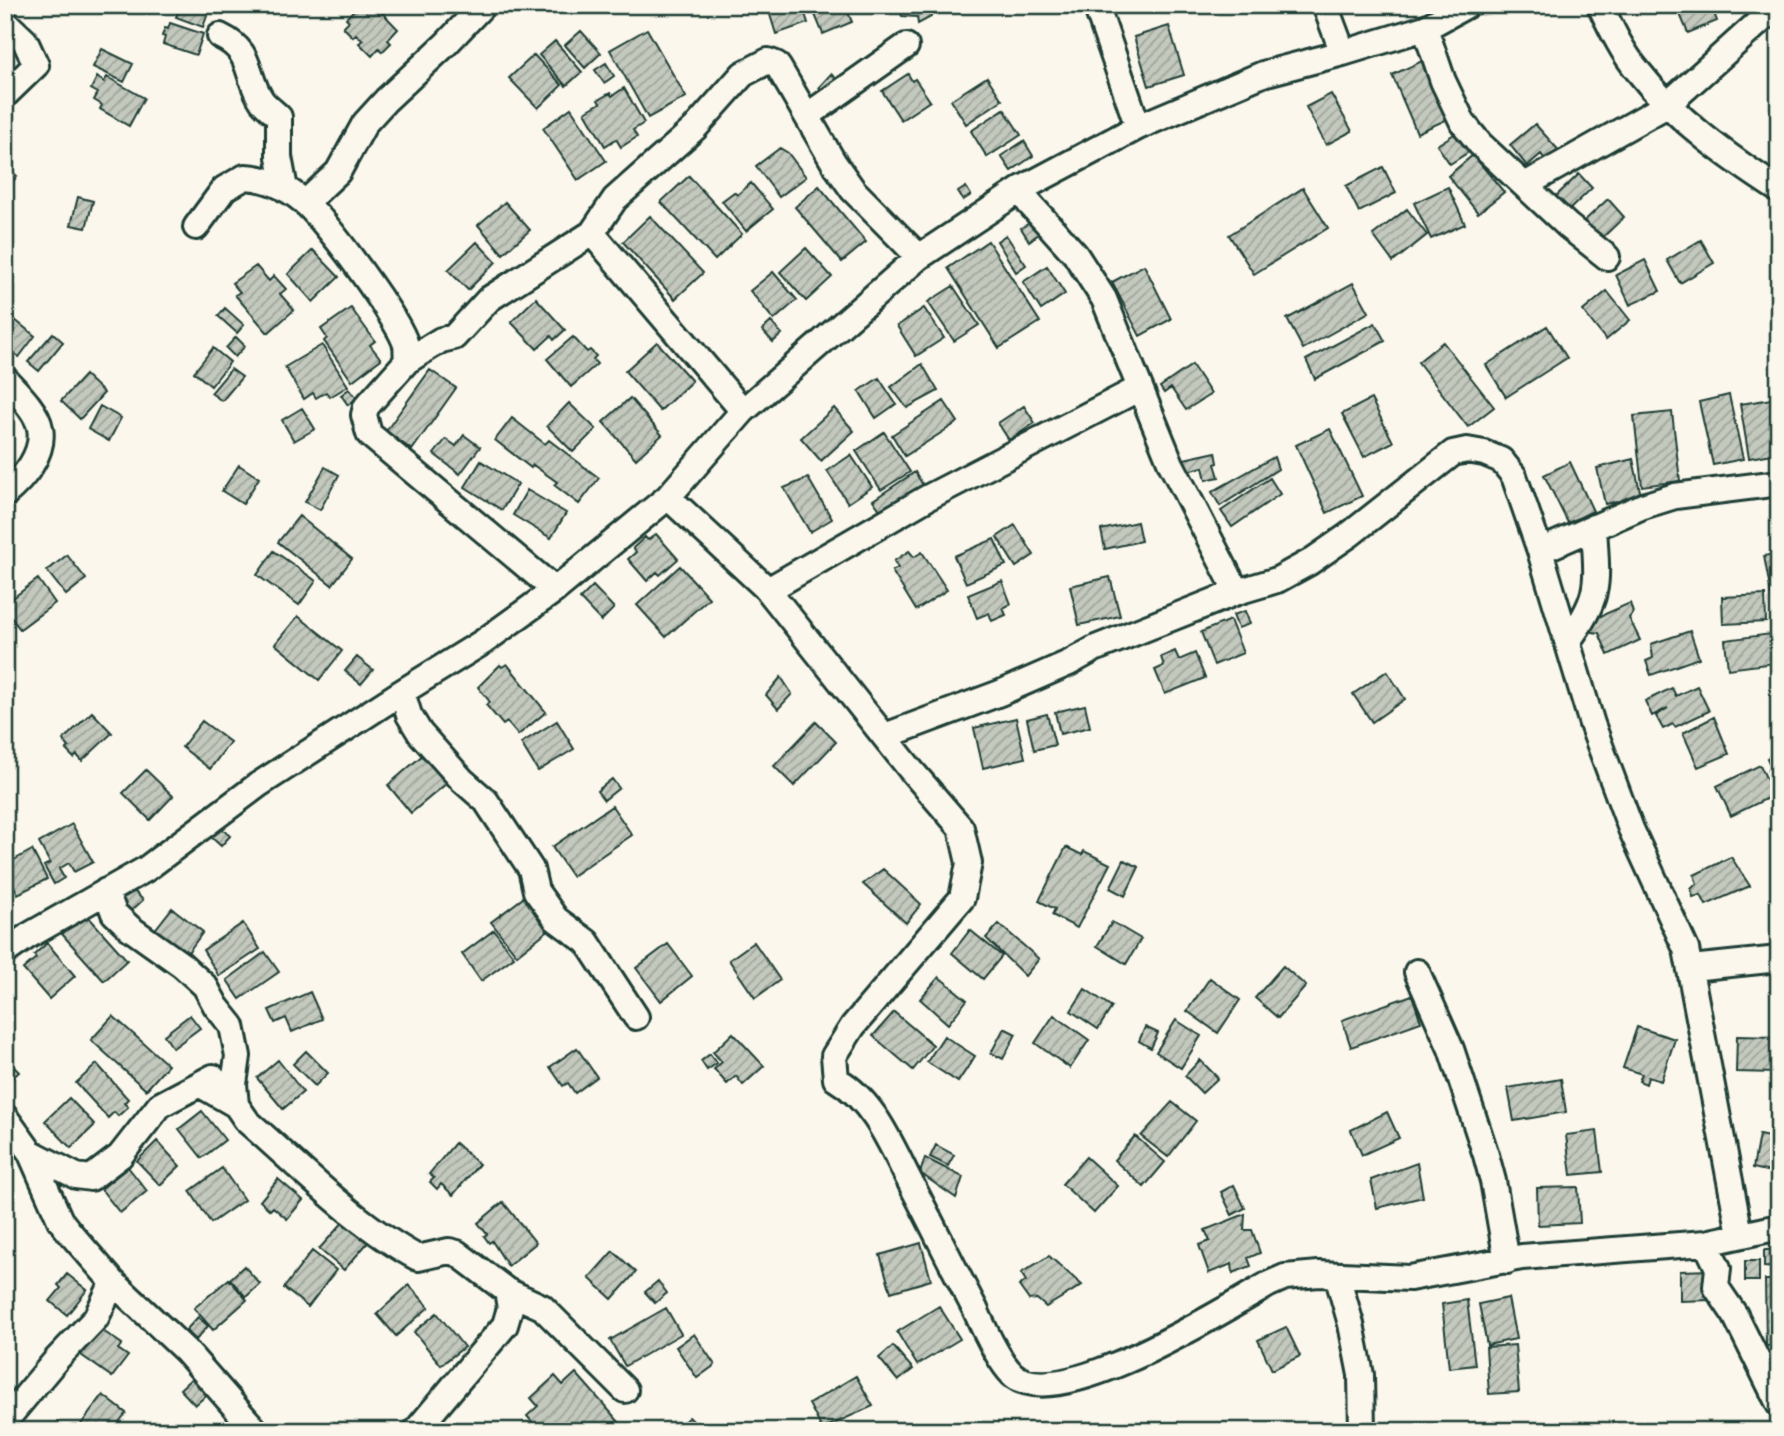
<svg xmlns="http://www.w3.org/2000/svg" width="1784" height="1436" viewBox="0 0 1784 1436" font-family="Pangolin,sans-serif">
<style>
.building{fill:url(#building-hatch);stroke:#1f3d34;stroke-width:2}
.lines{fill:none;stroke-linecap:round;stroke-linejoin:round}
.minor-casing{stroke:#1f3d34;stroke-width:30}
.minor{stroke:#fbf7ec;stroke-width:24}
</style>
<defs>
<pattern id="building-hatch" width="6" height="6" patternUnits="userSpaceOnUse" patternTransform="scale(1.75)"><rect width="6" height="6" fill="#c4c9be"/><path d="M-1 1l2-2M0 6l6-6M5 7l2-2" fill="none" stroke="#9fa49b"/></pattern>
</defs>
<rect width="100%" height="100%" fill="#fbf7ec"/>
<filter id="ink" filterUnits="userSpaceOnUse"><feTurbulence type="fractalNoise" baseFrequency=".0143" numOctaves="2"/><feDisplacementMap in="SourceGraphic" scale="14" xChannelSelector="R" yChannelSelector="G"/><feConvolveMatrix kernelMatrix="1 2 1 2 8 2 1 2 1" color-interpolation-filters="sRGB"/></filter>
<g filter="url(#ink)">
<path class="building" d="M181 5H211L203 27 176 17Z
M359 5H375L398 29 388 40 391 43 382 52 379 48 372 56 359 43 363 40 356 34 353 37 343 27 349 21 346 18Z
M767 5H802L808 23 776 34Z
M811 5H845L852 22 823 34Z
M898 5H943L930 10 931 17 918 24 917 17 902 16Z
M1676 5H1711L1717 21 1688 33Z
M170 23 203 34 196 55 163 44 165 37 162 36 165 28 168 29Z
M1169 26 1184 75 1149 86 1134 37Z
M647 29 686 97 648 118 610 50Z
M581 31 601 53 585 68 565 45Z
M555 41 582 72 566 86 539 55Z
M102 49 133 64 124 82 93 67Z
M534 55 562 85 538 108 509 78Z
M1422 61 1448 119 1417 133 1392 75Z
M606 63 614 76 604 83 595 70Z
M831 74 840 82 827 95 819 87Z
M908 74 912 81 915 79 930 101 901 120 882 91Z
M97 77 104 82 107 77 144 98 129 126 100 109 102 105 94 100 98 93 91 89Z
M987 77 1002 100 966 124 951 100Z
M624 88 644 123 633 130 637 137 621 147 616 139 605 146 585 112 600 103 598 100 610 93 612 96Z
M1331 94 1352 131 1326 145 1306 107Z
M571 108 606 161 578 180 543 128Z
M1004 109 1021 135 987 157 971 131Z
M1535 124 1562 154 1549 165 1541 154 1527 166 1510 145Z
M1459 131 1472 150 1450 164 1437 145Z
M1024 141 1033 156 1011 171 1001 156Z
M780 148 788 153 806 177 779 197 756 166Z
M1473 155 1504 192 1478 213 1448 176Z
M1383 167 1396 193 1359 212 1346 186Z
M7 168 17 176 5 192V170Z
M1579 174 1592 188 1567 212 1554 198Z
M689 176 742 234 715 260 661 202Z
M751 183 773 209 746 231 722 201 734 192 737 195Z
M819 186 866 242 842 262 795 207Z
M966 187 971 195 963 200 958 192Z
M1448 187 1465 224 1431 239 1414 203Z
M1303 188 1328 228 1254 274 1229 235Z
M78 197 93 201 86 228 71 225Z
M1608 199 1624 217 1599 241 1582 223Z
M505 202 530 230 503 254 478 225Z
M1407 209 1427 235 1393 262 1373 235Z
M650 216 703 273 675 299 623 242Z
M1031 222 1039 234 1029 241 1021 228Z
M1006 235 1026 265 1016 272 997 241Z
M1701 240 1714 263 1680 283 1667 260Z
M988 241 1040 322 999 348 948 268Z
M477 242 496 262 468 290 448 270Z
M806 248 832 277 806 301 780 272Z
M313 250 339 277 313 302 288 274Z
M1645 260 1660 291 1630 305 1616 275Z
M1144 265 1171 319 1140 336 1112 282Z
M256 266 269 281 274 276 286 289 280 294 294 310 268 333 235 295 240 292 232 283Z
M1047 266 1065 294 1041 310 1023 282Z
M773 272 797 300 774 320 750 291Z
M1353 283 1369 312 1303 349 1287 319Z
M953 286 979 325 954 341 928 302Z
M1607 291 1630 320 1606 340 1583 311Z
M536 298 565 330 554 340 551 336 537 349 511 322Z
M225 308 244 325 237 333 218 316Z
M351 308 375 341 370 345 381 359 352 381 324 341 327 338 321 329Z
M924 308 944 338 916 356 897 326Z
M15 320 35 336 19 357 5 346V332Z
M771 322 782 334 773 342 762 330Z
M1375 323 1385 341 1315 379 1306 360Z
M1547 326 1567 358 1506 397 1486 365Z
M53 333 63 342 39 371 28 362Z
M236 337 245 346 235 357 226 348Z
M573 337 587 352 590 350 596 356 593 359 597 364 571 387 547 359Z
M657 342 692 381 660 411 625 371Z
M1443 342 1494 407 1468 427 1418 362Z
M322 345 348 386 330 397 326 392 316 398 313 393 304 399 285 367Z
M213 348 230 362 211 386 194 372Z
M922 364 938 391 907 408 891 387Z
M1192 365 1211 394 1186 410 1171 388 1164 393 1160 387Z
M231 369 242 377 222 401 211 393Z
M430 370 456 388 412 450 386 431Z
M85 375 104 393 80 419 61 401Z
M879 378 896 404 876 418 859 391Z
M349 389 357 398 348 405 341 395Z
M1729 395 1743 459 1713 465 1699 402Z
M630 398 662 435 636 459 603 422Z
M1778 398 1779 453 1749 458 1740 404Z
M1371 399 1393 442 1364 457 1342 414Z
M944 401 958 422 905 456 892 435Z
M569 403 596 429 573 452 547 426Z
M100 406 121 418 109 441 88 429Z
M1024 406 1035 423 1009 440 998 423Z
M302 408 315 429 294 441 282 420Z
M834 408 854 431 821 461 801 438Z
M1672 412 1680 481 1642 486 1634 416Z
M512 418 545 444 549 440 599 478 579 504 554 485 557 482 533 465 531 468 495 440Z
M1330 429 1362 496 1327 513 1296 445Z
M884 432 910 472 881 490 856 451Z
M464 435 480 447 460 474 434 454 446 439 456 446Z
M1216 452 1218 463 1215 464 1219 477 1206 480 1203 467 1187 471 1184 459Z
M851 455 872 487 848 503 827 471Z
M1274 457 1278 469 1220 506 1212 492Z
M1633 459 1641 496 1605 504 1597 468Z
M481 461 518 484 502 510 465 487Z
M1570 462 1593 511 1568 523 1544 475Z
M239 465 259 478 243 504 222 491Z
M325 467 339 475 320 510 305 502Z
M915 472 926 490 885 517 873 500Z
M808 478 832 519 810 532 784 488Z
M1270 478 1280 494 1232 527 1221 511Z
M527 490 566 513 551 538 513 515Z
M299 516 352 559 332 585 278 542Z
M1137 522 1141 541 1105 549 1101 530Z
M1015 525 1034 555 1016 567 997 537Z
M656 534 678 559 660 575 657 572 647 581 628 559 636 552 633 548 645 537 648 540Z
M994 539 1006 565 966 583 954 556Z
M274 551 316 581 299 605 257 575Z
M909 551 914 557 922 552 947 590 916 610 892 571 898 568 894 561Z
M1779 553V598L1772 599 1764 556Z
M67 555 86 579 66 595 47 571Z
M680 566 709 598 666 637 637 605Z
M1110 577 1120 616 1079 625 1070 586Z
M38 579 55 603 20 629 5 610V604Z
M1002 581 1011 604 1003 608 1006 615 992 621 989 613 977 618 968 595Z
M593 586 614 608 601 621 580 599Z
M1765 595 1766 622 1723 624 1722 597Z
M1630 603 1633 613 1629 618 1640 640 1608 655 1599 633 1593 632 1587 622Z
M1245 611 1250 624 1238 628 1233 615Z
M298 616 342 651 319 680 275 644Z
M1230 620 1243 653 1214 665 1201 632Z
M1779 624V660H1778L1773 625Z
M1690 631 1699 658 1651 675 1646 661 1653 658 1651 644Z
M1771 634 1775 663 1728 669 1725 640Z
M1175 651 1179 660 1195 653 1205 678 1165 694 1155 670 1164 666 1161 657Z
M357 657 373 670 361 684 345 671Z
M507 664 546 712 518 735 507 722 503 725 486 705 490 702 478 687 500 665 502 667Z
M1387 671 1405 699 1372 722 1353 694Z
M781 677 792 694 778 709 766 695Z
M1697 686 1709 711 1675 727 1673 724 1663 729 1656 716 1668 708 1652 716 1645 701 1672 688 1676 696Z
M1085 705 1090 727 1060 734 1055 712Z
M92 712 112 733 82 761 77 755 74 758 66 750 69 747 63 740Z
M1047 714 1055 745 1034 750 1027 719Z
M1714 717 1729 754 1698 767 1683 733Z
M1016 718 1025 758 983 768 974 728Z
M202 721 230 742 210 769 182 747Z
M557 721 574 749 538 771 521 743Z
M816 722 836 742 794 786 774 766Z
M1779 753V786L1768 771 1771 767 1767 758Z
M424 754 447 783 411 813 388 785Z
M1760 765 1774 795 1731 816 1717 786Z
M146 770 173 796 150 820 123 793Z
M612 779 619 788 604 800 597 791Z
M612 806 632 835 572 876 552 847Z
M72 824 93 862 74 872 69 863 59 869 64 878 54 884 44 866 50 863 39 843Z
M220 827 230 836 221 846 210 836Z
M1066 847 1082 855 1084 851 1110 864 1077 928 1052 915 1055 909 1039 901Z
M32 850 47 879 18 894 5 870V865Z
M1731 857 1750 886 1706 905 1701 895 1693 897 1691 889 1697 883 1694 875Z
M1124 860 1139 867 1125 896 1110 888Z
M883 869 921 904 906 923 863 884Z
M131 888 143 900 131 911 120 899Z
M527 895 552 927 517 955 491 922Z
M172 908 203 932 186 955 154 931Z
M85 913 127 960 104 981 62 934Z
M1112 922 1141 939 1126 964 1097 946Z
M243 923 260 949 219 976 203 950Z
M999 924 1039 959 1025 976 986 938Z
M494 930 514 957 481 981 462 954Z
M970 930 1002 956 983 979 952 953Z
M754 942 780 980 755 998 729 960Z
M47 943 75 976 49 999 23 969 36 958 34 955Z
M668 944 692 976 661 1001 636 968Z
M265 952 279 972 240 999 227 980Z
M1283 966 1306 986 1278 1018 1255 998Z
M939 977 967 1000 948 1024 920 999Z
M1210 978 1240 1000 1218 1033 1187 1011Z
M1085 989 1112 1007 1098 1029 1071 1011Z
M310 992 322 1019 292 1032 286 1018 275 1023 269 1010Z
M1412 995 1421 1022 1351 1047 1342 1020Z
M894 1012 933 1045 913 1070 873 1036Z
M190 1015 200 1028 173 1048 164 1035Z
M1054 1015 1089 1040 1070 1068 1035 1043Z
M113 1016 168 1065 146 1090 91 1040Z
M1176 1020 1201 1036 1181 1068 1156 1052Z
M1145 1027 1158 1033 1151 1048 1139 1041Z
M1637 1027 1675 1039 1661 1081 1648 1077 1646 1084 1639 1081 1642 1074 1623 1068Z
M1004 1028 1016 1034 1003 1059 991 1053Z
M733 1033 764 1066 743 1085 736 1076 727 1084 714 1069 722 1062 713 1052Z
M944 1036 975 1056 958 1082 927 1062Z
M1737 1036 1776 1037V1073L1736 1072Z
M577 1048 597 1077 575 1093 568 1083 563 1086 550 1067Z
M306 1051 328 1073 315 1086 293 1064Z
M710 1054 717 1063 707 1070 701 1061Z
M278 1060 303 1092 283 1109 257 1078Z
M1200 1060 1218 1078 1202 1093 1185 1076Z
M10 1063 19 1072 8 1082 5 1078V1067Z
M97 1064 128 1099 124 1103 128 1107 118 1116 114 1112 108 1118 76 1083Z
M1561 1079 1566 1112 1514 1121 1508 1088Z
M1773 1094H1779V1126H1772Z
M69 1098 95 1125 71 1148 45 1121Z
M1172 1102 1196 1121 1168 1157 1141 1136Z
M202 1111 225 1140 202 1158 179 1129Z
M1387 1112 1399 1138 1362 1155 1351 1130Z
M1597 1131 1602 1172 1571 1175 1566 1135Z
M1759 1135 1779 1139V1174L1753 1168Z
M1135 1136 1165 1162 1144 1187 1114 1160Z
M157 1141 180 1166 160 1185 137 1161Z
M455 1143 479 1164 453 1195 441 1184 437 1189 430 1182 434 1178 429 1174Z
M936 1145 954 1155 948 1166 930 1157Z
M1086 1157 1118 1186 1094 1213 1062 1184Z
M925 1158 963 1177 956 1198 920 1173Z
M1417 1163 1423 1197 1377 1208 1371 1180Z
M128 1167 147 1191 120 1213 101 1189Z
M222 1168 244 1200 211 1223 190 1191Z
M278 1179 303 1200 287 1219 273 1207 270 1210 260 1201Z
M1234 1185 1245 1208 1232 1215 1221 1192Z
M1578 1187 1580 1223 1538 1225 1537 1188Z
M503 1202 536 1243 508 1266 492 1241 489 1243 484 1236 487 1234 478 1223Z
M1245 1214 1244 1230H1252L1260 1253 1248 1258 1251 1266 1233 1273 1232 1264 1209 1273 1199 1245 1210 1241 1205 1230Z
M346 1219 370 1240 344 1270 319 1249Z
M921 1243 931 1280 891 1292 880 1255Z
M1764 1250H1778L1777 1268 1764 1267Z
M312 1251 336 1270 308 1307 284 1288Z
M613 1251 636 1272 612 1299 589 1278Z
M1049 1256 1082 1285 1046 1307 1037 1299 1029 1300 1019 1286 1026 1281 1021 1273Z
M1745 1261H1759V1281H1745Z
M244 1266 260 1284 246 1297 230 1279Z
M1711 1270 1712 1300 1680 1301V1271Z
M67 1274 87 1290 67 1315 50 1301 61 1288 58 1285Z
M229 1279 247 1300 213 1330 194 1308Z
M1765 1280H1779V1345L1766 1346Z
M658 1281 667 1293 655 1303 645 1292Z
M409 1285 429 1307 396 1336 377 1314Z
M1508 1298 1516 1339 1487 1345 1479 1304Z
M1467 1300 1475 1365 1449 1368 1442 1304Z
M939 1306 960 1339 917 1365 897 1332Z
M666 1308 681 1334 625 1366 610 1340Z
M437 1313 464 1347 441 1365 414 1332Z
M198 1317 208 1326 196 1340 186 1330Z
M1286 1327 1300 1356 1272 1370 1258 1340Z
M100 1329 122 1344 118 1349 128 1356 112 1377 81 1355Z
M694 1334 715 1365 697 1378 676 1347Z
M1515 1345 1519 1392 1489 1394 1486 1347Z
M893 1346 913 1369 898 1381 879 1358Z
M576 1373 627 1431H540L527 1416 538 1406 531 1398 555 1376 563 1385Z
M856 1376 873 1406 822 1429 809 1404Z
M192 1378 208 1394 195 1405 180 1389Z
M103 1395 126 1413 112 1431H84L79 1427Z
M689 1417 703 1431H673Z"/>
<g class="lines">
<g class="minor-casing">
<path id="minor" d="M1096 5 1138 127
M1325 5 1343 53
M1600 5C1611 28 1622 52 1638 71 1675 119 1728 157 1779 190
M5 22 25 41 36 65 5 95
M1425 28 1443 81 1463 123 1480 144 1568 226 1607 257
M220 36C254 52 244 74 262 101 267 107 274 112 279 117V157L285 189
M807 116 906 46
M1525 185 1667 105 1778 5
M1023 188 1029 203 1075 254 1104 299 1171 464 1237 592
M305 203 338 172 365 123 386 100 446 44 483 5
M196 227 224 189 245 177C267 178 286 187 303 201 325 219 399 319 406 345 407 350 406 356 407 361L366 407 364 415 369 434 555 590
M592 233 743 411
M407 361 441 340 454 337 489 299 592 233 615 199 695 128 743 74 768 61 776 64 779 68 834 163 853 190 919 257
M5 379C17 392 37 411 40 428 45 454 23 479 5 494
M668 497 768 590 911 770 961 828 969 863 962 898 853 1026 834 1056 836 1079C872 1100 889 1140 907 1176 930 1220 952 1265 975 1309 983 1327 999 1361 1012 1374 1057 1416 1225 1309 1269 1284L1285 1277 1319 1274 1410 1278 1522 1257 1706 1243 1779 1227
M1540 551 1643 506 1675 496 1779 483
M768 590 927 498 1140 388
M1568 641C1602 595 1597 583 1594 527
M402 692 409 715 420 733 462 780 486 801 531 869 536 891 556 919 587 942 636 1017
M885 736 1000 693 1069 663 1096 648 1237 592 1277 580 1310 562 1349 535 1453 453 1467 450 1484 453 1501 460 1514 476 1540 551 1592 724 1631 829 1686 949 1740 1234
M106 891 114 913 130 928 182 965 205 986 216 1006 232 1026 238 1056 234 1084 236 1105
M5 952 28 936 146 869 258 785 402 692 483 642 555 590 668 497 743 411 919 257 1023 188 1138 127 1263 74 1343 53 1425 28 1467 5
M1691 968 1779 959
M1417 972 1451 1049 1486 1155 1493 1181 1507 1261
M201 1085 236 1105 247 1121C300 1167 356 1225 418 1258L449 1251 457 1253 507 1291 542 1307 625 1390
M5 1117 30 1152 60 1220 71 1234 113 1282 186 1351 256 1431
M30 1152 76 1176 91 1178 120 1156 160 1105 213 1077
M1706 1243 1718 1268 1716 1287 1735 1315 1779 1404
M1337 1275 1351 1324 1361 1375 1362 1431
M5 1421 56 1360 96 1318 113 1282
M416 1431 505 1325 510 1308 507 1291"/>
</g>
<use href="#minor" class="minor"/>
</g>
</g>
<rect width="1784" height="1436" fill="none" stroke="#fbf7ec" stroke-width="28"/>
<rect x="14" y="14" width="1756" height="1408" fill="none" stroke="#1f3d34" stroke-width="2.5" filter="url(#ink)"/>
</svg>
